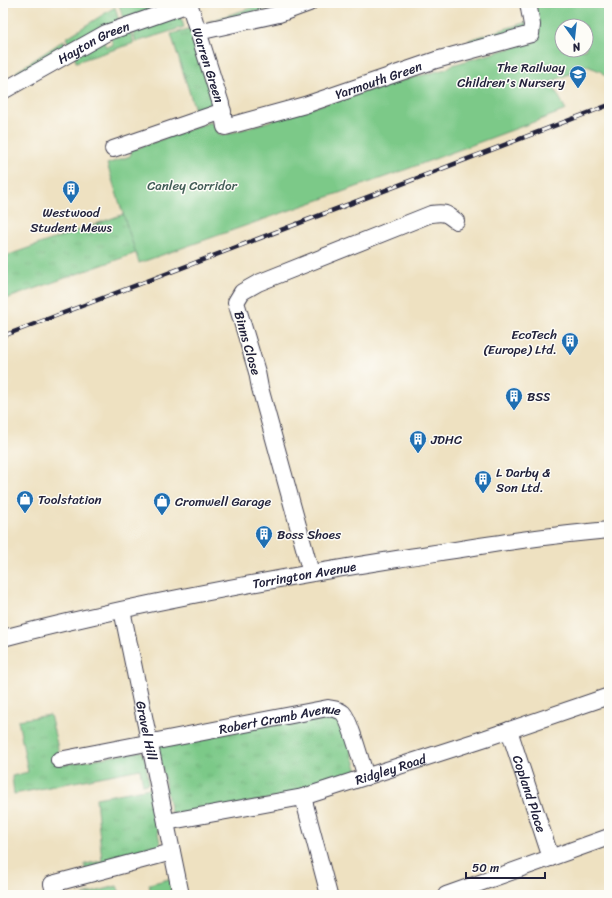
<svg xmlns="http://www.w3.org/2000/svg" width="612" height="898" viewBox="0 0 612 898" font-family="Sriracha,sans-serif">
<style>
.grass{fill:url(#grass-tufts);stroke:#4f7662}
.park{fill:#7cc988;stroke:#4f7662;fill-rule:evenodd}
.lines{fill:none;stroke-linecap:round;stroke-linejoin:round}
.minor-casing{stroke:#413f4f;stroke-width:18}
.minor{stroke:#fff;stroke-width:16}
.rail-casing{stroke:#22223b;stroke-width:4.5}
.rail{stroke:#fdfcf7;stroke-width:3;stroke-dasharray:9;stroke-linecap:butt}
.labels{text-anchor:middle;stroke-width:3;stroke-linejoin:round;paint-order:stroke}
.street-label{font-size:13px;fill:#22223b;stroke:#fdfcf7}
.poi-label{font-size:13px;fill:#22223b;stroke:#fdfcf7;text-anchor:start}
.park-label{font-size:13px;fill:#425c56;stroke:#fdfcf7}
</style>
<defs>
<pattern id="grass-tufts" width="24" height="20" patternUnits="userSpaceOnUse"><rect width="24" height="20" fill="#7cc988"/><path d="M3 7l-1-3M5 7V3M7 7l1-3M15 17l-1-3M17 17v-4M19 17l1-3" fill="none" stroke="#6bac76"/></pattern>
</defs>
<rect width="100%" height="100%" fill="#fdfcf7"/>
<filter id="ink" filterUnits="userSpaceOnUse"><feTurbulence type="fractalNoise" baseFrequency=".025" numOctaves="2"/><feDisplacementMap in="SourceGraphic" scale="8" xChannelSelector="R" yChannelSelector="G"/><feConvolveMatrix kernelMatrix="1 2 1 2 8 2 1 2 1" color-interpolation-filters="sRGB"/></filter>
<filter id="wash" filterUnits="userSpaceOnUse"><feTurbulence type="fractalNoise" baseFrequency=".012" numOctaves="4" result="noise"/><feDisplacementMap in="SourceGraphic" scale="16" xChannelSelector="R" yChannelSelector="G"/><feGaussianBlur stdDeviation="0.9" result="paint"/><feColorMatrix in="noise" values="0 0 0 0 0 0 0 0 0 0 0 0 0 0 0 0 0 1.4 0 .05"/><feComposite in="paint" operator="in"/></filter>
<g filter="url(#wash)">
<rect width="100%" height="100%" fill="#eee1c1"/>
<path class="grass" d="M121 3H173L123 19 119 4Z
M266 3H268L270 9 207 22Z
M115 7 119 21 70 46 66 38Z
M179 11 184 27 136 42 131 27Z
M527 22V27L471 47 469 40Z
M129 28 134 43 76 62 74 55 103 39 106 47 113 45 110 35Z
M192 28 214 104 195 110 171 34Z
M64 40 66 48 18 75 16 72Z
M124 214 136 253 3 300V257Z
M326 712 340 718 359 774 312 791 183 815 171 813 157 743Z
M50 715 62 765 141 751 145 759 149 783 143 785 140 769 14 794 12 776 28 772 18 720Z
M150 788 161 849 85 872V864L102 861 96 798Z
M169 879 172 895H151L149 884Z
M117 886 120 893 123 892 124 895H83Z"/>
<path class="park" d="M540 3H609V79L600 71 587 66 551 82 566 110 402 171 139 263 107 164 130 156 132 150 210 122 214 125 219 134 225 135 385 85 446 69 452 65 536 41C543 32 537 15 535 4ZM562 26H586V50H562Z"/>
</g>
<g filter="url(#ink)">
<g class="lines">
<g class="minor-casing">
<g id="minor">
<path id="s1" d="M189 3 221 104 225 127 305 105 436 60 531 34 532 25 528 3"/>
<path d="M198 32 279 14 309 3"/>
<path id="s2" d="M3 91 106 33 189 4"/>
<path d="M113 149 223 111"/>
<path d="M311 573 260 388 257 372 236 302 242 292 258 283 431 214C444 212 446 213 456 221"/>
<path id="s3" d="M122 610 181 895"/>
<path id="s4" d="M3 638C133 604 265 580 397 559 468 548 538 536 609 530"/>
<path id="s5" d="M509 730 551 858"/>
<path id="s6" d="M59 760 328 708C333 709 339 709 343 713 350 720 362 765 366 777"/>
<path d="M303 797 329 895"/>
<path id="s7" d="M166 822 303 797 486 738 609 696"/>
<path d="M55 895 52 884 172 852"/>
<path d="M446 895 609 837"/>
</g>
</g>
<use href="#minor" class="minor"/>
<g class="rail-casing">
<path id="rail" d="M3 336 609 105"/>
</g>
<use href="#rail" class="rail"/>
</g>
</g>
<defs>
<g id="school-pin" transform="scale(0.9)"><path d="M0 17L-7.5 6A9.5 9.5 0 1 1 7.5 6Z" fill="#1f6fb2" stroke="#fdfcf7"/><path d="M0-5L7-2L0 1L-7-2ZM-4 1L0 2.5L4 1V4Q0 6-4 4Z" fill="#fff"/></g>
<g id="building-pin" transform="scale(0.9)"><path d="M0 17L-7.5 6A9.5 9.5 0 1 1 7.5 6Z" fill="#1f6fb2" stroke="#fdfcf7"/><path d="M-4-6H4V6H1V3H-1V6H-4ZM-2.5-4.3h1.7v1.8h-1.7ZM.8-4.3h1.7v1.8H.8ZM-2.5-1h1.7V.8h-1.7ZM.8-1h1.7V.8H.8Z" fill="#fff"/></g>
<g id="shop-pin" transform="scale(0.9)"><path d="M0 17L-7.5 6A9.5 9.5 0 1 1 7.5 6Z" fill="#1f6fb2" stroke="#fdfcf7"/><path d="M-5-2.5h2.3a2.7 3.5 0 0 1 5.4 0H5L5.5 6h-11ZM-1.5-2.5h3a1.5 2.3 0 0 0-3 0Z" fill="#fff"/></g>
</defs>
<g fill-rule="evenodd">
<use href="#school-pin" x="578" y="74"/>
<use href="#building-pin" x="71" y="189"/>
<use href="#building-pin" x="570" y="341"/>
<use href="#building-pin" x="514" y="396"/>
<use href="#building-pin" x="418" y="439"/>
<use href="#building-pin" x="483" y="479"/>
<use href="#shop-pin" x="25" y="499"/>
<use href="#shop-pin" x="162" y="501"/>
<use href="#building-pin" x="264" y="534"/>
</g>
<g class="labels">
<g class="street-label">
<text dy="5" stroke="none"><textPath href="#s2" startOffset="103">Hayton Green</textPath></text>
<text dy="5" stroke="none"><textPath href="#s1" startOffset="65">Warren Green</textPath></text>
<text dy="5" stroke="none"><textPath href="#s1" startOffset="290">Yarmouth Green</textPath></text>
<text transform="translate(248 343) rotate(74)" y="5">Binns Close</text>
<text dy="5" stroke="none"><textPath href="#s4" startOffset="308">Torrington Avenue</textPath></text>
<text dy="5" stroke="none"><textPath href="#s6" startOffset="225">Robert Cramb Avenue</textPath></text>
<text dy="5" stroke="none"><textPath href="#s3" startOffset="123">Gravel Hill</textPath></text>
<text dy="5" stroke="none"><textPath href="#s7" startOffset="231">Ridgley Road</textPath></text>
<text dy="5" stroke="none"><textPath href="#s5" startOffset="67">Copland Place</textPath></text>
</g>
<g class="poi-label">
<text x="565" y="72" text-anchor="end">The Railway<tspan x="565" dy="15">Children's Nursery</tspan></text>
<text x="71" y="217" text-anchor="middle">Westwood<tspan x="71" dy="15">Student Mews</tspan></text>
<text x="557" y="339" text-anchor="end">EcoTech<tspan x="557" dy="15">(Europe) Ltd.</tspan></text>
<text x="527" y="401">BSS</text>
<text x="431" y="444">JDHC</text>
<text x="496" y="477">L Darby &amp;<tspan x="496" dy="15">Son Ltd.</tspan></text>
<text x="38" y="504">Toolstation</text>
<text x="175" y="506">Cromwell Garage</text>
<text x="277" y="539">Boss Shoes</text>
</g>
<g class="park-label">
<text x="192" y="190">Canley Corridor</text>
</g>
</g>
<rect width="612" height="898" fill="none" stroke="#fdfcf7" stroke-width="16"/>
<g transform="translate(574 38) rotate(165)"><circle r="19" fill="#fdfcf7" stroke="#a5a5ac"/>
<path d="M0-3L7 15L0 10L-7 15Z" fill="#1f6fb2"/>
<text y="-6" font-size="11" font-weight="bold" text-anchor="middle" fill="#22223b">N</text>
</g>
<path d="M466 872v6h79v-6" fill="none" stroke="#22223b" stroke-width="2"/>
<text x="472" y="872" font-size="12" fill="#22223b" stroke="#fdfcf7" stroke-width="3" paint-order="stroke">50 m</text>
</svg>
